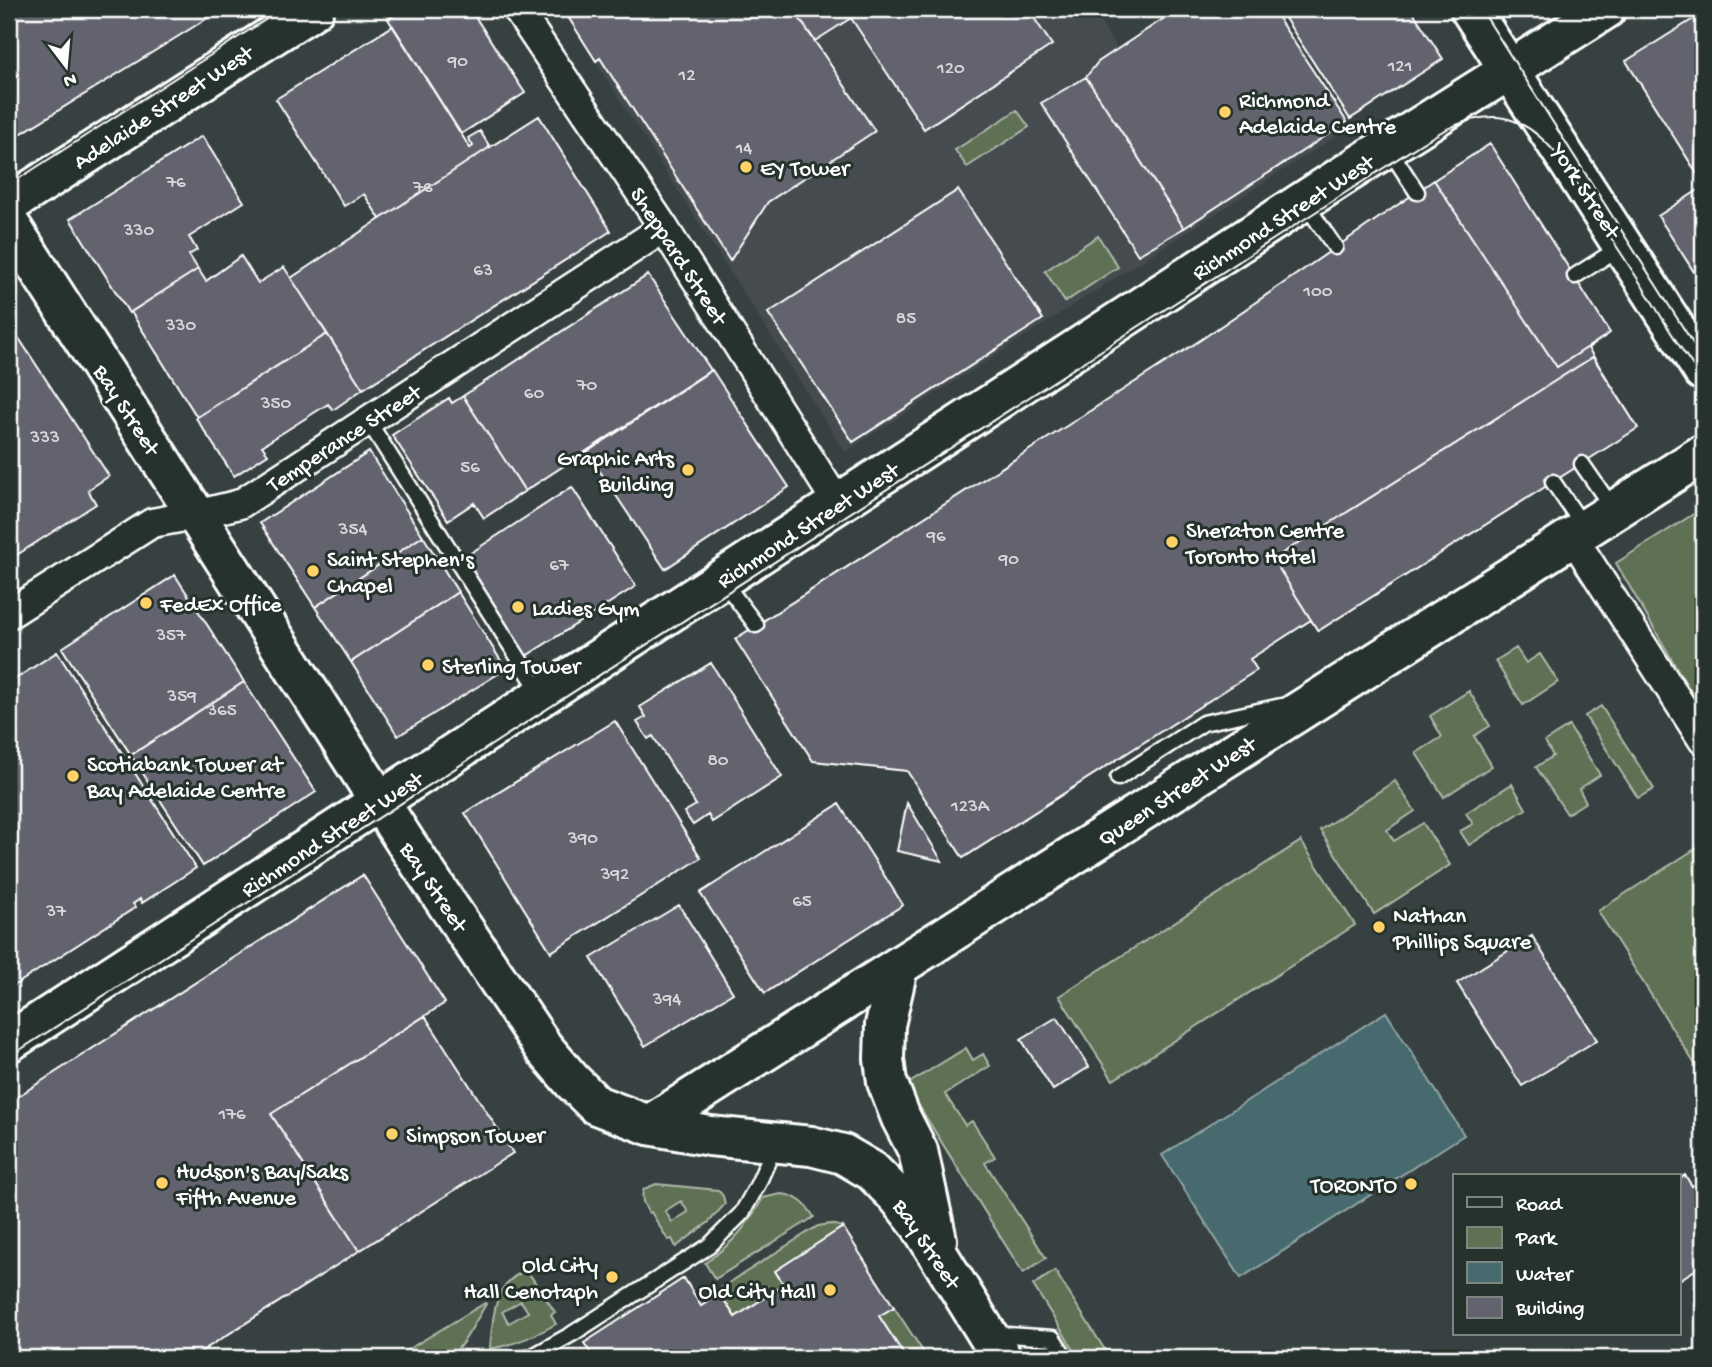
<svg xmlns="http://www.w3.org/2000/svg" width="1712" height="1367" viewBox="0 0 1712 1367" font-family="'Gochi Hand',sans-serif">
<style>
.built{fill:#454b4f}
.green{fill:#5f7154;stroke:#afb8aa;stroke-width:2;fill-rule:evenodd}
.water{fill:#476a6e;stroke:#91a6a8;stroke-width:2}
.building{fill:#636370;stroke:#fff;stroke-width:2}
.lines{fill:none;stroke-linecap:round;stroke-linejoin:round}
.lane-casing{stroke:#fff;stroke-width:19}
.street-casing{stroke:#fff;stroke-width:33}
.secondary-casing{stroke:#fff;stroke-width:44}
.primary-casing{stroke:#fff;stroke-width:44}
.lane{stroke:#26332d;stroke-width:14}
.street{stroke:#26332d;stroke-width:28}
.secondary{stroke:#26332d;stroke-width:38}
.primary{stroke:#26332d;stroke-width:38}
.tram{stroke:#fff;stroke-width:2}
.poi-dot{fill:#ffd166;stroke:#26332d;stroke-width:2.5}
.labels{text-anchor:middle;stroke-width:6;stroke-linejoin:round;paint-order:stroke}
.number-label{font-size:19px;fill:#d8d8db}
.poi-label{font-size:23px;fill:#fff;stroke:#26332d;text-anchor:start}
.street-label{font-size:23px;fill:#fff;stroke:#26332d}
</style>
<rect width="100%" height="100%" fill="#384141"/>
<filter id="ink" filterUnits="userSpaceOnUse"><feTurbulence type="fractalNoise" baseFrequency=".0143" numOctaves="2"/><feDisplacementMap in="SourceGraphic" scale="14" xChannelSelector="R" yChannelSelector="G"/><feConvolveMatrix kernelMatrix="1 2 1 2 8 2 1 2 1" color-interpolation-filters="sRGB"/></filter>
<g filter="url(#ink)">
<path class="built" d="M562 9H1091L1118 49 1178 9H1272L1350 127 845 452Z"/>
<path class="green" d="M1017 110 1029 127 967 167 955 150Z
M1098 236 1118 267 1065 302 1045 271Z
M1703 508V713L1616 563Z
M1516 648 1526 663 1540 654 1558 682 1523 705 1495 661Z
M1469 691 1490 726 1474 736 1492 766 1444 797 1416 753 1442 737 1430 716Z
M1601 706 1654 789 1638 798 1585 716Z
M1569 726 1600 775 1579 789 1586 802 1567 814 1536 767 1553 756 1545 741Z
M1395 781 1415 811 1387 830 1394 841 1423 823 1450 865 1374 914 1320 830Z
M1512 784 1526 809 1469 845 1460 831 1473 824 1466 813Z
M1301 841 1355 925 1113 1080 1059 996Z
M1703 844V1077L1598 911Z
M966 1048 973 1060 983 1054 990 1066 945 1094 965 1125 972 1121 995 1157 985 1163 1046 1258 1023 1273 906 1085Z
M656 1184 718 1190 723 1196 725 1204 709 1222 676 1247 672 1239 668 1240 651 1212 649 1213C644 1205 640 1199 644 1189ZM681 1201 688 1212 672 1222 665 1211Z
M781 1194C797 1195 806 1204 814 1217L715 1279 705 1263C734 1242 745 1229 763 1198Z
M831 1224 843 1227 775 1272 784 1285 735 1317 718 1290 808 1232 818 1226Z
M524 1271 528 1272 555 1312 551 1315 556 1324C535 1336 514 1345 490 1349 491 1334 493 1308 500 1294 504 1284 514 1276 524 1271ZM521 1301 528 1312 509 1323 502 1312Z
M1055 1271 1110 1358H1079L1033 1285Z
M485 1303 486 1304C478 1317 462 1349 450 1356 443 1361 405 1358 394 1358Z
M894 1307 924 1353 916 1358H906L879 1316Z"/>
<path class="water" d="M1386 1012 1464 1135 1241 1278 1162 1155Z"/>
<path class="building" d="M9 9H214L216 13 17 136 9 122Z
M404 9H470L525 93 461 134 388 19Z
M563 9H793L875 131 768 202 730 261 600 58 596 61Z
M793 9H1028L1052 45 924 129 851 18 815 41Z
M1178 9H1272L1347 122 1184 228 1086 77 1098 62Z
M1279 9H1411L1443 59 1350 119Z
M1703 13V183L1626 61Z
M393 26 470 148 473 146 468 138 480 131 490 147 539 116 611 231 363 389 291 278 380 219 364 194 344 206 276 99Z
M393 26 470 148 473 146 468 138 480 131 490 147 380 219 364 194 344 206 276 99Z
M1086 77 1184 228 1138 255 1041 103Z
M202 136 244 202 189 237 197 250 189 255 198 269 129 313 70 219Z
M1490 144 1610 333 1557 367 1434 180Z
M1490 144 1610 333 1588 348 1638 428 1318 631 1311 620 1250 659 1257 670 963 858 907 771 813 761 735 639 1202 339 1434 180Z
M1703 187V286L1658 216Z
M958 190 1043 319 853 442 768 313Z
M241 256 258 283 284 267 327 334 197 417 131 312 198 269 206 281Z
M648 275 711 370 525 491 463 396Z
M9 323 109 476 88 490 96 504 9 560Z
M327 334 363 389 333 410 328 404 262 446 268 454 234 476 196 418Z
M1593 357 1638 428 1318 631 1273 559Z
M712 370 789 487 665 569 587 452Z
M463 396 525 491 484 518 474 503 448 520 392 435 449 398 452 403Z
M369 452 423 536 315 607 260 523Z
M572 487 636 586 526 656 463 558Z
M423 536 458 592 351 662 315 607Z
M175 575 244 682 131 755 62 648Z
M458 592 506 669 398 736 351 662Z
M57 652 196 868 142 903 140 899 133 904 136 907 9 989V683Z
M711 663 782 777 712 822 708 815 693 825 684 812 696 805 653 736 648 739 637 722 646 717 640 707Z
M244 682 316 792 203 866 131 755Z
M615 721 701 858 551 952 465 813Z
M907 803 942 861 897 851Z
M839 804 903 905 765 993 700 893Z
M363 875 445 1003 271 1114 359 1251 191 1358H9V1102Z
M679 905 733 993 645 1046 591 958Z
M1532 936 1597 1040 1522 1086 1457 983Z
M425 1016 513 1153 359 1251 271 1114Z
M1057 1017 1089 1067 1053 1090 1021 1039Z
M1685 1175 1692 1186 1703 1179V1265L1679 1280V1179Z
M843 1227 894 1307 879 1316 906 1358H594L584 1343 684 1278 701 1306 720 1294 735 1317 784 1285 775 1271Z"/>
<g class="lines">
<g class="lane-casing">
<path id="lane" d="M1389 149 1417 192
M1305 203 1335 247
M1575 276 1622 246
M368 421 542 695
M1582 464 1613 509
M1553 482 1584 527
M723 581 756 625
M1118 778 1203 723 1281 706
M994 1334 1053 1338 1066 1358
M525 1358 531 1357 572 1334 709 1246 742 1213 758 1184 775 1145"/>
</g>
<g class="street-casing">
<path id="street" d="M517 9 664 228 838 504
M1572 536 1703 740
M9 614 152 523 195 515 240 504 664 228"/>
</g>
<g class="secondary-casing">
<path id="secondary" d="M1470 9 1703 371
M9 204 314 9
M9 1042 1370 158 1606 9
M649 1125C1002 904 1350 675 1703 454"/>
</g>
<g class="primary-casing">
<path id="primary" d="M9 223 406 843 543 1047 572 1081 596 1105 649 1125 710 1136 811 1146 843 1154 872 1171 898 1197 920 1225 1002 1358
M898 968 885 1025 884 1059 887 1082 901 1118 918 1151 937 1240"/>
</g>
<use href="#lane" class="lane"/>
<use href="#street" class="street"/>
<use href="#secondary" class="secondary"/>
<use href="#primary" class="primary"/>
<path class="tram" d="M1481 9 1703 359
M9 185 282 9
M9 1057 1396 160C1425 141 1461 115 1497 117 1513 118 1529 127 1540 137 1563 157 1578 185 1593 210 1614 243 1636 275 1656 308 1671 333 1685 357 1703 379"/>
</g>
</g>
<g class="poi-dot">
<circle cx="1225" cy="112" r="7"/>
<circle cx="746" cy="167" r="7"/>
<circle cx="688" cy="470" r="7"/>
<circle cx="1172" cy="542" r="7"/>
<circle cx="313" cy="571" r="7"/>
<circle cx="146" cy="603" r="7"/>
<circle cx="518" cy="607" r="7"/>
<circle cx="428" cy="665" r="7"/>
<circle cx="73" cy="776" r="7"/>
<circle cx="1379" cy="927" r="7"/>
<circle cx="392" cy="1134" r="7"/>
<circle cx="162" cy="1183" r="7"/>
<circle cx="1411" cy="1184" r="7"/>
<circle cx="612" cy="1277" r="7"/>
<circle cx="830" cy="1290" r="7"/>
</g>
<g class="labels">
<g class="number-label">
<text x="458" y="66">90</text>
<text x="1400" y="71">121</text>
<text x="951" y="73">120</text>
<text x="687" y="80">12</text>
<text x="744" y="153">14</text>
<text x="176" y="187">76</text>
<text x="423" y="192">76</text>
<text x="139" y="235">330</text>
<text x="483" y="275">63</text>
<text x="1318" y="296">100</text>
<text x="906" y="323">85</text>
<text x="181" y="330">330</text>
<text x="587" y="390">70</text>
<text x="534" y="398">60</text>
<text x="276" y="408">350</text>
<text x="45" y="442">333</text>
<text x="470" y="472">56</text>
<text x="353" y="534">354</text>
<text x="936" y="541">96</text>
<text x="1009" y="564">90</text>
<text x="559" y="570">67</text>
<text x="171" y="640">357</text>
<text x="182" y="701">359</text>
<text x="222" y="715">365</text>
<text x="718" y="765">80</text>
<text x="970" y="811">123A</text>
<text x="583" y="843">390</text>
<text x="615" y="879">392</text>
<text x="802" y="906">65</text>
<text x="56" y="916">37</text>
<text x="667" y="1004">394</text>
<text x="232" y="1119">176</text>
</g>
<g class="poi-label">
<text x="1239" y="107">Richmond<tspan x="1239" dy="26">Adelaide Centre</tspan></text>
<text x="760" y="175">EY Tower</text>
<text x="674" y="465" text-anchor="end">Graphic Arts<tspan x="674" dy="26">Building</tspan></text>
<text x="1186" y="537">Sheraton Centre<tspan x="1186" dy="26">Toronto Hotel</tspan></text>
<text x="327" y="566">Saint Stephen's<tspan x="327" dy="26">Chapel</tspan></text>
<text x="160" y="611">FedEx Office</text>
<text x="532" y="615">Ladies Gym</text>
<text x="442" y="673">Sterling Tower</text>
<text x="87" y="771">Scotiabank Tower at<tspan x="87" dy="26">Bay Adelaide Centre</tspan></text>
<text x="1393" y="922">Nathan<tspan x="1393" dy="26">Phillips Square</tspan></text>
<text x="406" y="1142">Simpson Tower</text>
<text x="176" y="1178">Hudson's Bay/Saks<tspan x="176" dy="26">Fifth Avenue</tspan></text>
<text x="1397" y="1192" text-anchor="end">TORONTO</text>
<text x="598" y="1272" text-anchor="end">Old City<tspan x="598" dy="26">Hall Cenotaph</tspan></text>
<text x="816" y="1298" text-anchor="end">Old City Hall</text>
</g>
<g class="street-label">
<text transform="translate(162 106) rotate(-33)" y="8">Adelaide Street West</text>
<text transform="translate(1587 190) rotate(57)" y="8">York Street</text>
<text transform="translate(1282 216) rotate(-33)" y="8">Richmond Street West</text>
<text transform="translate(680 255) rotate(57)" y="8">Sheppard Street</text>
<text transform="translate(128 409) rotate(57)" y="8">Bay Street</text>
<text transform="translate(343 437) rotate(-33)" y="8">Temperance Street</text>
<text transform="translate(807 524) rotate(-33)" y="8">Richmond Street West</text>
<text transform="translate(1176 790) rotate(-33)" y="8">Queen Street West</text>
<text transform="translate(331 833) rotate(-33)" y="8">Richmond Street West</text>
<text transform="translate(435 886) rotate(56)" y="8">Bay Street</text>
<text transform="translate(928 1243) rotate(56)" y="8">Bay Street</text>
</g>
</g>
<rect width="1712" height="1367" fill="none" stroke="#26332d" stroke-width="35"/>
<rect x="18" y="18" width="1677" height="1332" fill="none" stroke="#fff" stroke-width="2.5" filter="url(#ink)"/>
<rect x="1453" y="1174" width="228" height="161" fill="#26332d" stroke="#7d8581" stroke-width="2"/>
<rect x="1467" y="1197" width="35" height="10" fill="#26332d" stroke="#7d8581" stroke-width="2"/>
<text x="1516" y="1210" font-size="21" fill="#ffffff">Road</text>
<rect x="1467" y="1227" width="35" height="21" fill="#5f7154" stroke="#7d8581" stroke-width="2"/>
<text x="1516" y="1244" font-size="21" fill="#ffffff">Park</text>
<rect x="1467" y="1262" width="35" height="21" fill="#476a6e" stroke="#7d8581" stroke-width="2"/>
<text x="1516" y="1280" font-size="21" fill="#ffffff">Water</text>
<rect x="1467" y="1297" width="35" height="21" fill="#636370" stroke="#7d8581" stroke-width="2"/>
<text x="1516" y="1314" font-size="21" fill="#ffffff">Building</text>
<g transform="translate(66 66) rotate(164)" stroke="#26332d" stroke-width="5" paint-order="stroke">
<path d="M0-5L12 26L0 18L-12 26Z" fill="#ffffff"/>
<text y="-10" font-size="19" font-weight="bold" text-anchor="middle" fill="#ffffff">N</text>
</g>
</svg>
